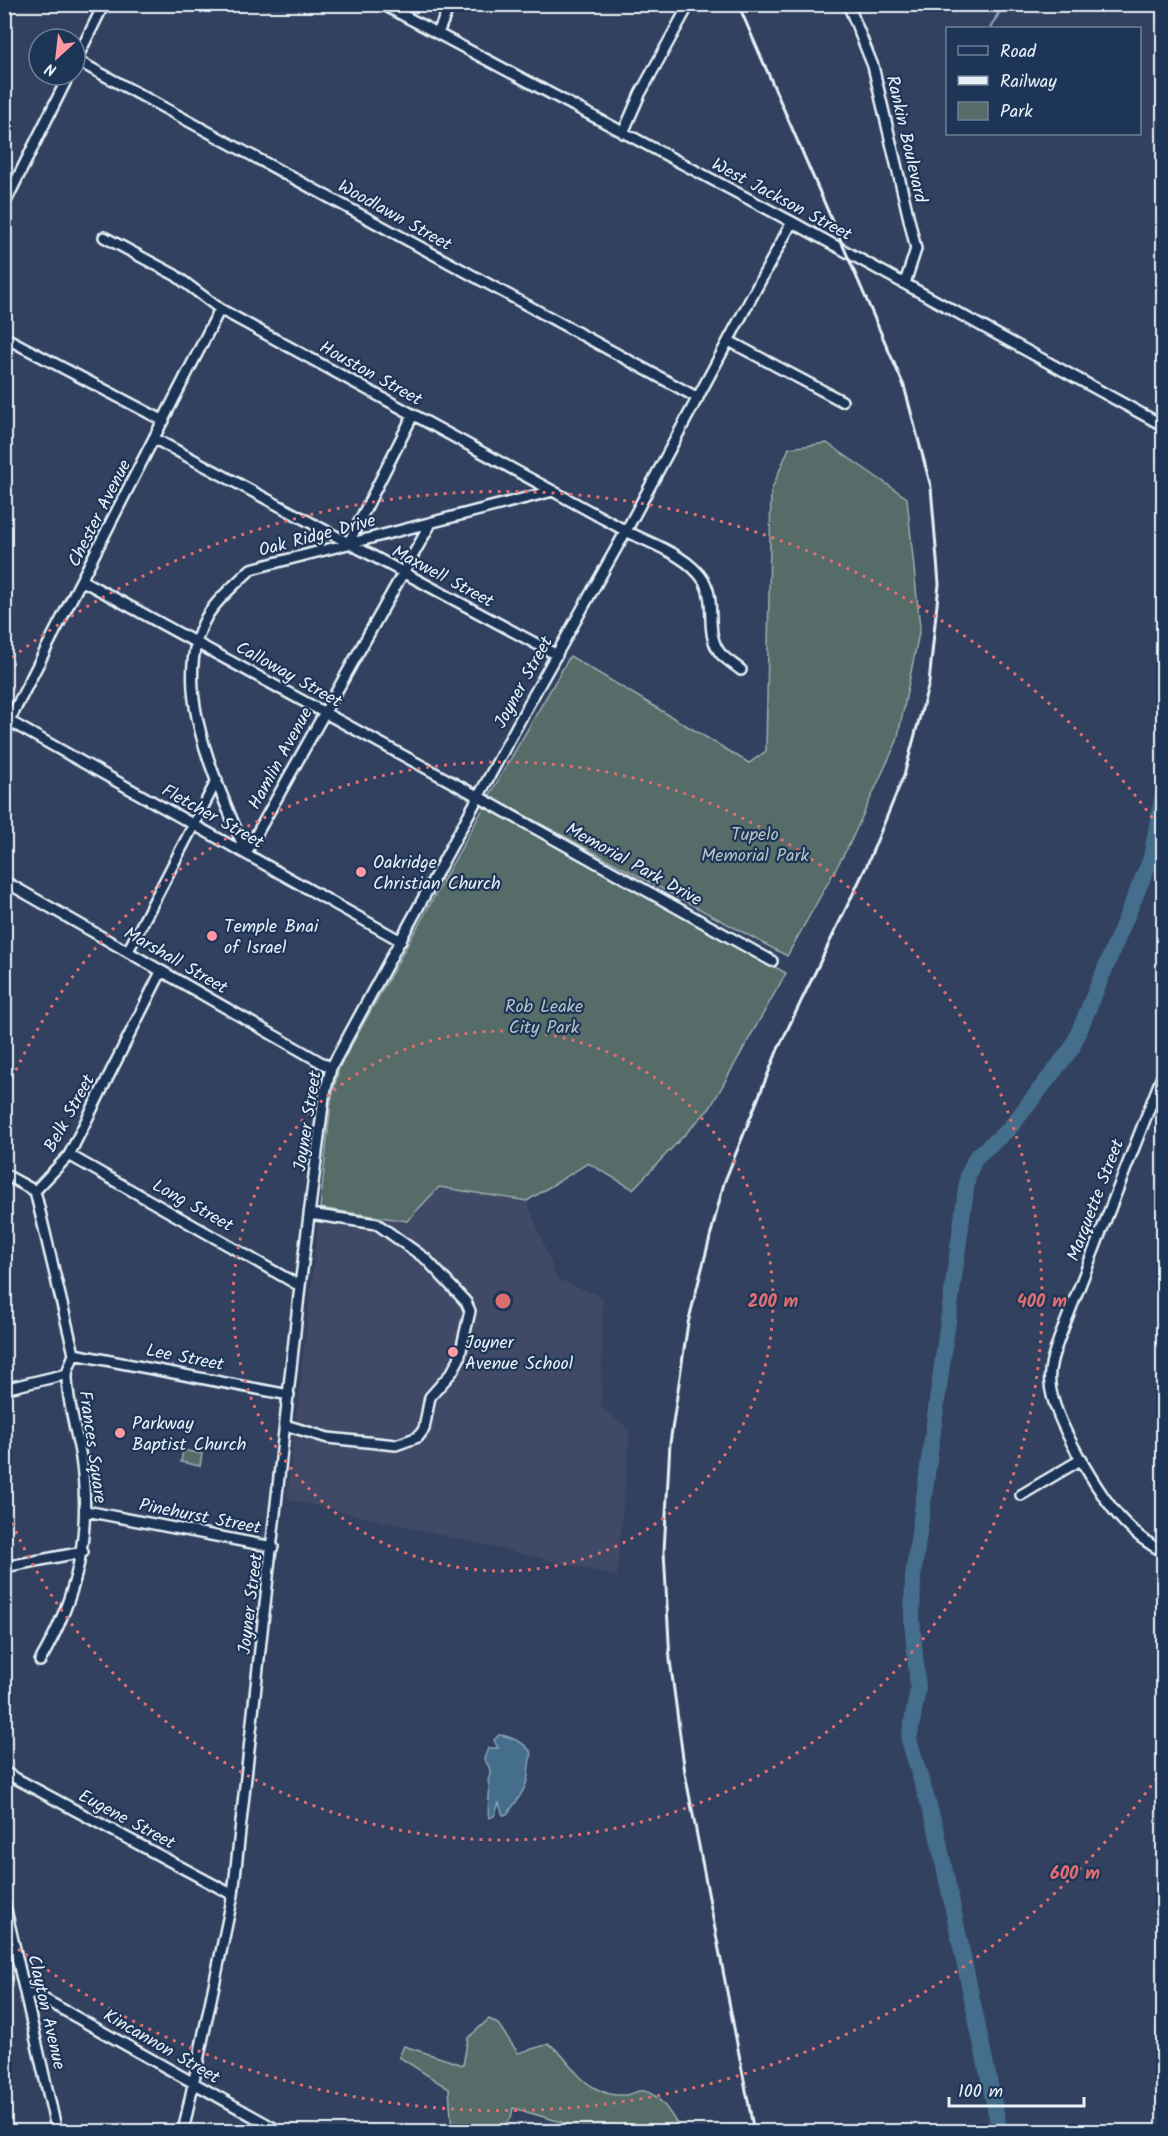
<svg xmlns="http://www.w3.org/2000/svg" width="1168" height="2136" viewBox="0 0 1168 2136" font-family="Kalam,sans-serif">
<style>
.built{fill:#414a65}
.green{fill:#556c68;stroke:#9eaeb0;stroke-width:1.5}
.water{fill:#456e8c;stroke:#86a2b7;stroke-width:1.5}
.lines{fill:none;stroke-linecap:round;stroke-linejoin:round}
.stream{stroke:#86a2b7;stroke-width:3}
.river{stroke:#456e8c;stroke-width:16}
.minor-casing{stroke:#e8f1f8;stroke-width:14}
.minor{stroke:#1d3557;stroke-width:9}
.rail{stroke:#e8f1f8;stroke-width:3}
.ring{fill:none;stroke:#dc6e71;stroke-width:3;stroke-dasharray:3 6}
.poi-dot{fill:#ff9aa2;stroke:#1d3557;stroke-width:2}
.labels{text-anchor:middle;stroke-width:4.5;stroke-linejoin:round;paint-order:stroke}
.street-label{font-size:18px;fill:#e8f1f8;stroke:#1d3557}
.park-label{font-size:18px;fill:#b5c2c6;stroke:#1d3557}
.poi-label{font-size:18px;fill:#e8f1f8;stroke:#1d3557;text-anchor:start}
.centre{fill:#dc6e71;stroke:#1d3557;stroke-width:3}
.ring-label{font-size:18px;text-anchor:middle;font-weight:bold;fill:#dc6e71;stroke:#1d3557;stroke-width:4.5;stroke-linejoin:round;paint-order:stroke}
</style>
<rect width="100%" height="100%" fill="#32415f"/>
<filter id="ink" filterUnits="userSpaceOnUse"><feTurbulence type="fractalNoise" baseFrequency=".0167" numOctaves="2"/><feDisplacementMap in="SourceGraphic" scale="12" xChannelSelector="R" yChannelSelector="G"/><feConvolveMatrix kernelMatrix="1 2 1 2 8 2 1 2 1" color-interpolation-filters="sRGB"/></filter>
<g filter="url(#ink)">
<path class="built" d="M438 1187 527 1201 557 1279 603 1297 601 1407 630 1430 617 1576 287 1499 320 1208 407 1221Z"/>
<path class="green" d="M827 443 907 498 920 628 897 741 849 845 787 956 489 796 570 656 749 763 766 751 771 491 789 448Z
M484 807 786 973 710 1108 633 1189 588 1163 527 1201 439 1187 407 1221 320 1208 331 1101 339 1068Z
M183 1450 202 1454 200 1466 181 1462Z
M489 2019 498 2024 518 2053 549 2044C567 2055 574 2077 595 2088 606 2094 618 2097 630 2094 634 2093 640 2090 644 2091 660 2093 674 2119 681 2131H581L568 2124 513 2108 511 2118 498 2131H452L449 2089 399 2057 404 2046 463 2065 468 2038Z"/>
<path class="water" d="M499 1735C511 1736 526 1743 532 1754 527 1764 530 1774 526 1784 522 1795 514 1805 507 1814L503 1815 499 1803 494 1816 489 1818C486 1805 492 1793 488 1781 492 1771 490 1767 484 1759L488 1748H498L494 1740Z"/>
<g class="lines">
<path class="stream" d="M991 28 1003 4
M1151 858 1164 868"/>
<path class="river" d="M1000 2132 937 1833 909 1740 918 1689 912 1620 913 1577 968 1175 976 1157 1009 1129 1072 1048 1151 858 1164 789"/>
<g class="minor-casing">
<path id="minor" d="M382 4 792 222 1164 426
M848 4 873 66 916 249 905 283
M438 33 450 4
M76 60 698 398
M75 62 104 4
M623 133 640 94 686 10V4
M4 205 69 75
M104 237 175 275 220 309 626 531C651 544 688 555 704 581 717 604 704 632 720 653 725 659 735 665 741 670
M4 337 164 421
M729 341 842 401
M155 439 557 655
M348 544 413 415
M83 581 479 797 772 961
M9 721 401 941
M4 731 220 309
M246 853C219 786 167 686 207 616 218 598 236 584 251 569L553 491
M246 853 431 523
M4 881 331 1068
M128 951 217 780
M1164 1071 1059 1339C1054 1353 1048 1368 1050 1384 1053 1419 1099 1495 1123 1521 1135 1534 1148 1544 1164 1552
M69 1155 300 1286
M4 1174 35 1191
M74 1354 289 1395
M4 1389 67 1374
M285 1425 328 1438 396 1445 418 1437 424 1429 430 1397 452 1372 459 1359 470 1311 466 1302 426 1259 377 1224 310 1214
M1021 1495 1082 1459
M86 1511 273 1547
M4 1567 83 1552
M40 1661C78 1596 92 1532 81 1458 77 1432 67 1403 67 1376 67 1369 72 1361 74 1354L35 1191 69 1155 161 972
M4 1772 233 1895
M4 1901 57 2132
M26 1994H35L281 2132
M183 2132 233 1895 300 1286 324 1097 331 1068 532 698 626 531 792 222"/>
</g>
<use href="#minor" class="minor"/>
<path class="rail" d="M738 4 904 386 931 487 939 584 929 683 904 775 866 867 778 1049 724 1183 688 1323 670 1443 664 1551 670 1660 685 1773 754 2132"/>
</g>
</g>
<g class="ring">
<circle cx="503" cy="1301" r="270"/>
<path d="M5 1095A539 539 0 1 1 5 1507"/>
<path d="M1162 1771A809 809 0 0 1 5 1939M5 663A809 809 0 0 1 1162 831"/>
</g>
<g class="poi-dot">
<circle cx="361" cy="872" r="6"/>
<circle cx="212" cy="936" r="6"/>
<circle cx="453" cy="1352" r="6"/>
<circle cx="120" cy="1433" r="6"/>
</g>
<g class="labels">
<g class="street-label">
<text transform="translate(907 139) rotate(77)" y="6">Rankin Boulevard</text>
<text transform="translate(782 199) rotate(28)" y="6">West Jackson Street</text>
<text transform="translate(395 215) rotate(29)" y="6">Woodlawn Street</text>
<text transform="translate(371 373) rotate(29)" y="6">Houston Street</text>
<text transform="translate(99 513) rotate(-63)" y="6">Chester Avenue</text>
<text transform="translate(317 535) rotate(-15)" y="6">Oak Ridge Drive</text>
<text transform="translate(443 576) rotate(28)" y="6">Maxwell Street</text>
<text transform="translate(289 674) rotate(29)" y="6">Calloway Street</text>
<text transform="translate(523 682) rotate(-61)" y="6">Joyner Street</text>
<text transform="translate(280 758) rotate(-61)" y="6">Hamlin Avenue</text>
<text transform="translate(213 816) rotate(29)" y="6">Fletcher Street</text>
<text transform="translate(634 864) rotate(29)" y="6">Memorial Park Drive</text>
<text transform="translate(176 960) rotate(30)" y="6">Marshall Street</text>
<text transform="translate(69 1113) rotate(-61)" y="6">Belk Street</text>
<text transform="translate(307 1121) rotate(-81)" y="6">Joyner Street</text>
<text transform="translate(1095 1200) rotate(-69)" y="6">Marquette Street</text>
<text transform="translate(193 1205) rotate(29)" y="6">Long Street</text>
<text transform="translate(185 1357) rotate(11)" y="6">Lee Street</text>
<text transform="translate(93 1447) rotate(82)" y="6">Frances Square</text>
<text transform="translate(200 1516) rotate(11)" y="6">Pinehurst Street</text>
<text transform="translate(250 1604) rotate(-83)" y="6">Joyner Street</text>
<text transform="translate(127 1819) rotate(28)" y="6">Eugene Street</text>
<text transform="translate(47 2012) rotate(77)" y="6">Clayton Avenue</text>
<text transform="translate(162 2046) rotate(30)" y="6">Kincannon Street</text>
</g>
<g class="park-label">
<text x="755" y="840">Tupelo<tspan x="755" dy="21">Memorial Park</tspan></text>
<text x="544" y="1012">Rob Leake<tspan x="544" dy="21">City Park</tspan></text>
</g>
<g class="poi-label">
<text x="373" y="868">Oakridge<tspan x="373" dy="21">Christian Church</tspan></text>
<text x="224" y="932">Temple Bnai<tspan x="224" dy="21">of Israel</tspan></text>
<text x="465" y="1348">Joyner<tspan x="465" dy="21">Avenue School</tspan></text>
<text x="132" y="1429">Parkway<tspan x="132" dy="21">Baptist Church</tspan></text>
</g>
</g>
<circle cx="503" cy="1301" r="9" class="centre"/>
<g class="ring-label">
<text x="773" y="1307">200 m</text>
<text x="1042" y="1307">400 m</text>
<text x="1075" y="1879">600 m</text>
</g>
<rect width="1168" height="2136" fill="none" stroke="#1d3557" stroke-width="24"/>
<rect x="12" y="12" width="1144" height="2112" fill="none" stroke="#e8f1f8" stroke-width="2" filter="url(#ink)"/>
<rect x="946" y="27" width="195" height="108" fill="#1d3557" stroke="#6e8097" stroke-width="1.5"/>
<rect x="958" y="46" width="30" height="9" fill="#1d3557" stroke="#6e8097" stroke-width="1.5"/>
<text x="1000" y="57" font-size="18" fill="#e8f1f8">Road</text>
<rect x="958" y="76" width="30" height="9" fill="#e8f1f8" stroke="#6e8097" stroke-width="1.5"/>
<text x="1000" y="87" font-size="18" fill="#e8f1f8">Railway</text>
<rect x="958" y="102" width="30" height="18" fill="#556c68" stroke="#6e8097" stroke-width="1.5"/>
<text x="1000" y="117" font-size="18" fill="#e8f1f8">Park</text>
<g transform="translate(57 57) rotate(207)"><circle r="28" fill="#1d3557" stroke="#6e8097" stroke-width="1.5"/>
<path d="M0-4.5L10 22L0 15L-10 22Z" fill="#ff9aa2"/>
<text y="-9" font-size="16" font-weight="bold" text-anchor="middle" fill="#e8f1f8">N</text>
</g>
<path d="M949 2097v9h135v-9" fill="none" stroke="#e8f1f8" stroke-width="3"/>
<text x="958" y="2097" font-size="18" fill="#e8f1f8" stroke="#1d3557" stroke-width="4.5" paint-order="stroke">100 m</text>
</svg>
